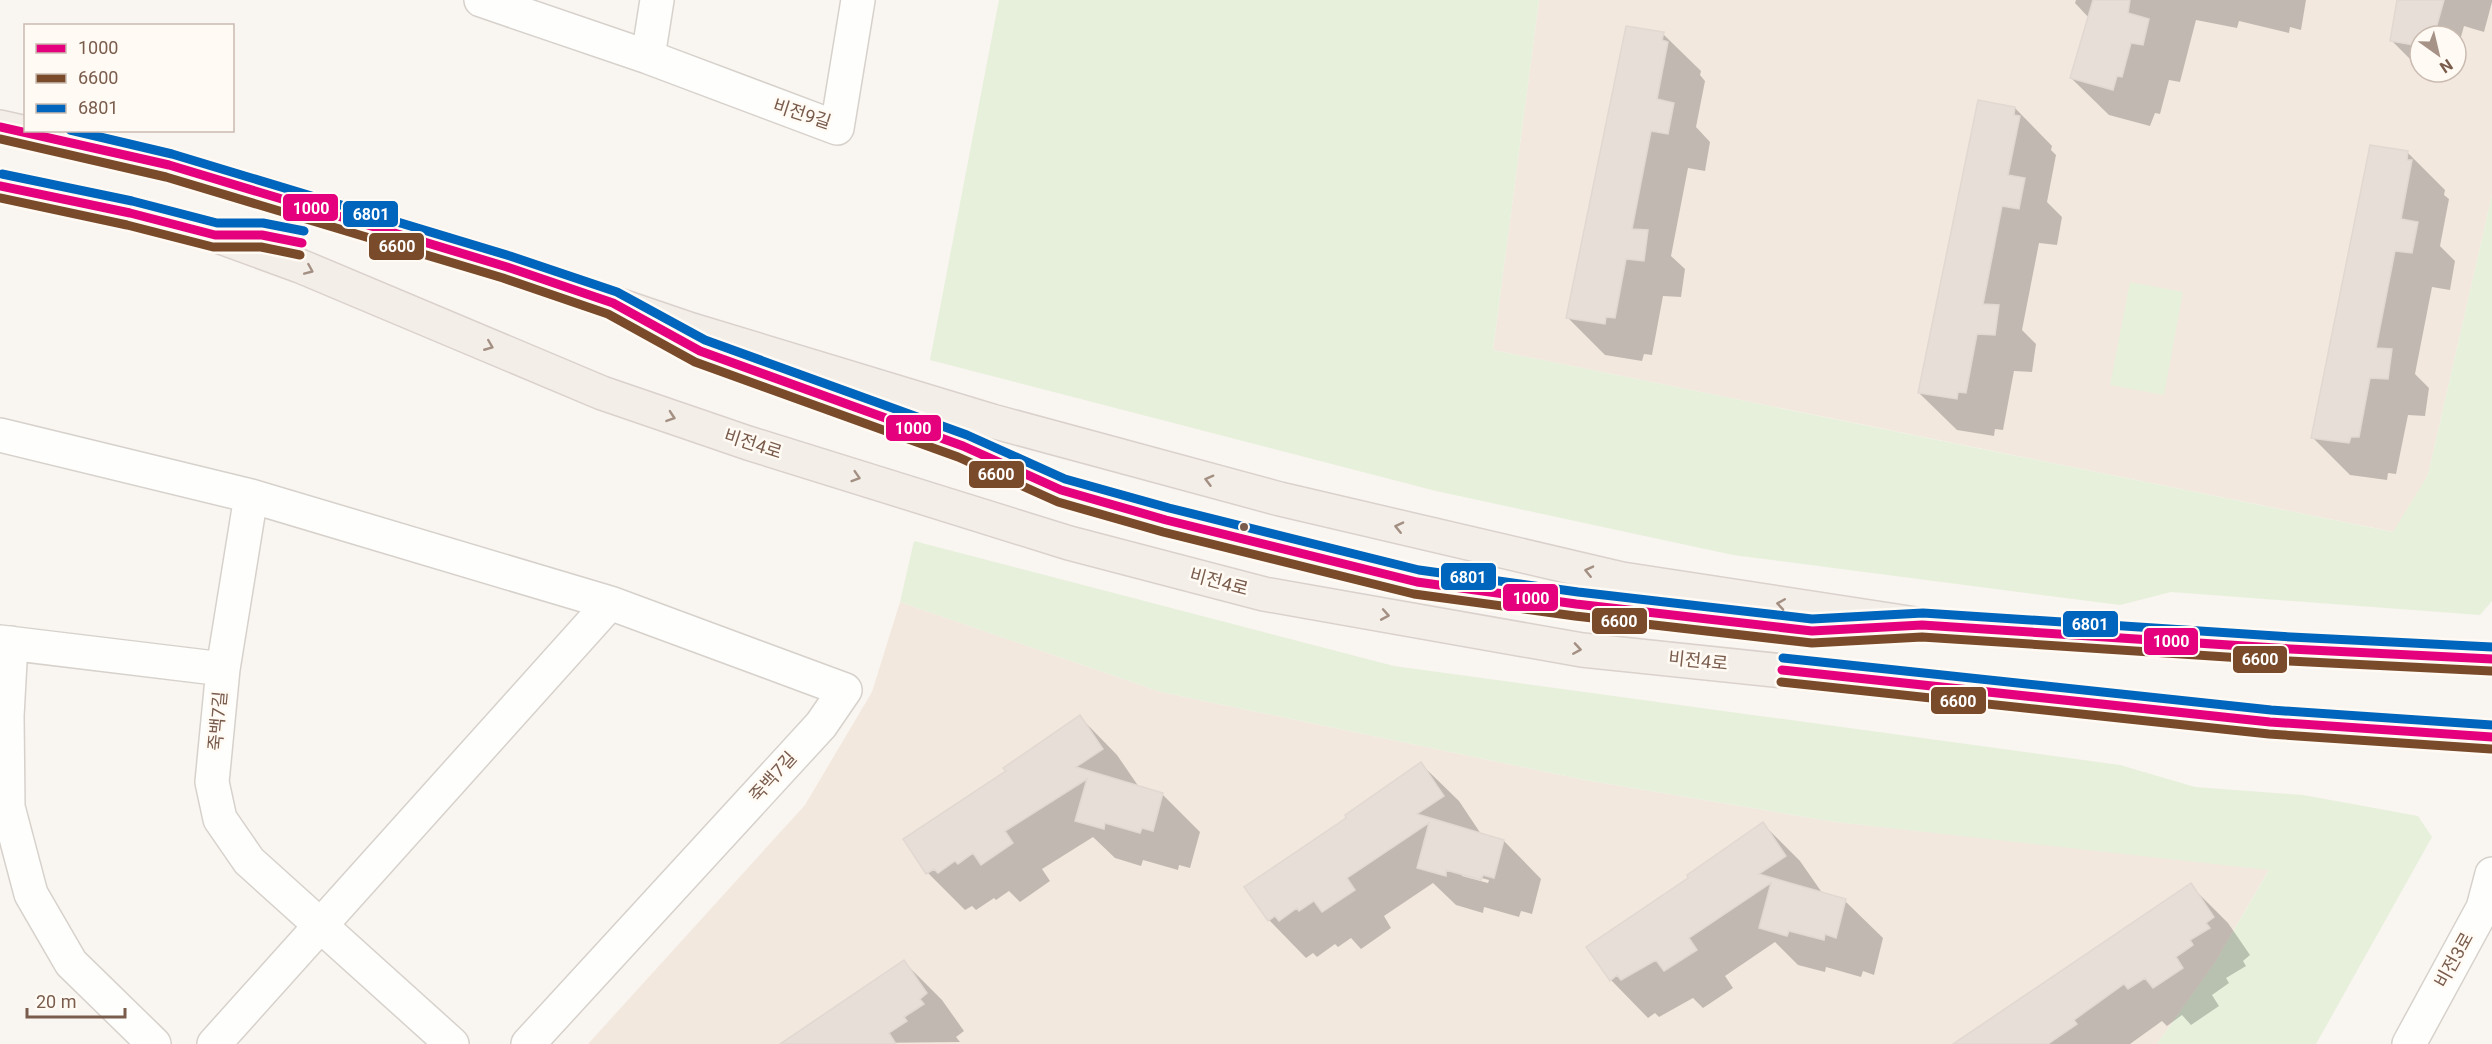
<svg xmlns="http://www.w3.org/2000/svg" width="2492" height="1044" viewBox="0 0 2492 1044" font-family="Roboto,'Noto Sans KR',sans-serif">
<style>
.residential{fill:#f2e8de;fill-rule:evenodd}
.green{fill:#e7f0db}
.shadow{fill:#0003;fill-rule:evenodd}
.building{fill:#e6ded7;stroke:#e2d8d2;stroke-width:1.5}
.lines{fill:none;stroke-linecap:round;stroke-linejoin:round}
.minor-casing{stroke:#d7d1cb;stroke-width:36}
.major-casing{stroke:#dad1cc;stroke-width:36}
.minor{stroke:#fefefd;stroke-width:33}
.major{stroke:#f3eee8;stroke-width:33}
.bus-1-casing{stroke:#fffaf3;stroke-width:14}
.bus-2-casing{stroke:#fffaf3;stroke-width:14}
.bus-3-casing{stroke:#fffaf3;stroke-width:14}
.bus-1{stroke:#e5007d;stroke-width:9}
.bus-2{stroke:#7a4b2a;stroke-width:9}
.bus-3{stroke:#0065bd;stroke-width:9}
.oneway{stroke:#a48f83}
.bus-dot{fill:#7a5c4d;stroke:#fffaf3;stroke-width:2}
.labels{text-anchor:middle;stroke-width:5;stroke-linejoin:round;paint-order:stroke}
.street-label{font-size:18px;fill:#7a5c4d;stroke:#fffaf3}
.line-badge{stroke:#fffaf3;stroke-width:2}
.badge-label{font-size:16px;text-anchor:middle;font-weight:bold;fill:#fff}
</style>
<rect width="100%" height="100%" fill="#f9f5f0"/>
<path class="residential" d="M1539 0H2492V195L2428 475 2394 532 1493 350ZM2420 36H2456V72H2420Z
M900 602 1161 692 1585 780 1835 822 2270 868 2216 961 2157 1044H588L805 805 872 692Z"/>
<path class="green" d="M999 0H1539L1493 350 2393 532 2428 475 2492 195V601L2480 615 2171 592 2120 605 1733 555 1436 491 930 360Z
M2130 282 2183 292 2164 395 2110 385Z
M914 541 1394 666 2120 765 2195 787 2303 795 2418 816 2432 837 2316 1044H2157L2216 961 2269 870 1835 822 1585 780 1161 692 900 602Z"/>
<path class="shadow" d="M2076 0H2306L2301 30 2290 27 2289 33 2239 21 2237 28 2196 20 2180 82 2169 80 2160 114 2155 113 2150 126 2109 115 2071 78 2089 18 2075 3Z
M2398 0H2492V2L2484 32 2464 26 2456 55V36H2420V63L2413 62 2391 40Z
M1663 34 1701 71 1700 75 1705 81 1696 127 1710 142 1705 171 1688 168 1671 256 1685 269 1681 297 1663 296 1652 355 1644 354 1642 361 1605 355 1568 318Z
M2015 108 2052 146 2051 150 2056 155 2047 202 2062 217 2057 245 2039 243 2022 330 2036 344 2032 372 2014 371 2003 430 1995 429 1994 436 1957 430 1919 393Z
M2408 153 2445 190 2444 195 2449 199 2440 246 2455 261 2450 290 2432 287 2415 374 2429 388 2425 416 2408 415 2396 474 2388 473 2387 480 2350 475 2312 437Z
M1080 717 1117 755 1139 787 1162 794 1200 832 1190 868 1179 865 1178 870 1143 860 1141 866 1115 858 1093 837 1042 869 1050 881 1020 902 1009 891 996 900 994 898 976 910 972 906 965 910 928 873 1008 771Z
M1421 764 1459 801 1481 834 1504 841 1541 879 1532 914 1521 911 1519 917 1484 907 1483 913 1456 905 1433 883 1384 916 1391 928 1361 949 1351 938 1338 947 1335 944 1317 957 1313 953 1306 958 1269 920 1246 887 1348 818ZM1462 873 1489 880 1488 883 1462 876Z
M1763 824 1800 861 1823 894 1845 901 1883 938 1874 975 1863 971 1861 977 1826 967 1825 972 1798 965 1775 942 1725 976 1733 988 1703 1008 1693 998 1659 1017 1655 1013 1648 1018 1611 980 1691 878Z
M2190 885 2228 923 2250 955 2243 961 2246 966 2226 978 2229 983 2212 995 2219 1006 2191 1025 2182 1015 2167 1026 2162 1021 2130 1044H1959Z
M904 962 942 1000 964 1031 956 1037 960 1042 783 1044Z"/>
<path class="building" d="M2093 0H2130L2128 13 2149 19 2143 45 2131 43 2122 77 2117 76 2113 90 2070 78Z
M2397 0H2444L2434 36H2420V46L2390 41Z
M1626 26 1664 32 1662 40 1668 42 1657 99 1674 103 1668 134 1651 131 1632 229 1648 230 1644 261 1626 259 1615 318 1606 317 1605 324 1566 318Z
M1978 100 2015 107 2014 115 2020 116 2008 175 2025 178 2019 209 2002 206 1983 304 1999 305 1995 335 1977 334 1966 393 1958 392 1957 399 1918 393Z
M2370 145 2408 151 2407 160H2412L2401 219 2418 222 2412 253 2395 251 2376 348 2392 349 2388 379 2370 378 2359 437H2351L2349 443 2311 438Z
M1080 715 1103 749 1076 767 1163 793 1153 831 1142 828 1140 833 1105 823 1104 829 1075 821 1087 779 1005 831 1013 843 981 865 973 853 958 864 955 861 938 873 934 869 926 874 903 839 1006 771 1003 768Z
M1421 762 1444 796 1417 814 1504 840 1494 878 1483 875 1481 880 1446 870V876L1417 868 1429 823 1347 878 1355 890 1322 912 1314 901 1299 911 1297 908 1279 921 1275 916 1268 921 1244 887 1346 818 1345 815Z
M1763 822 1786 856 1759 874 1846 899 1836 938 1825 934 1824 940 1789 931 1787 936 1759 928 1771 883 1689 938 1697 950 1664 971 1656 960 1621 980 1617 975 1610 981 1586 947 1688 878 1687 875Z
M2191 883 2214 917 2206 923 2210 928 2190 940 2193 945 2176 957 2183 968 2153 988 2145 978 2128 989 2124 984 2074 1020 2077 1024 2048 1044H1953Z
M904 960 927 993 920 999 924 1004 904 1017 907 1021 889 1033 896 1044H780Z"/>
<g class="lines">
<g class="minor-casing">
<path id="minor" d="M481 0 648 57 837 128 858 0
M648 57 657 0
M0 435 251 496 610 603 845 690 821 725 528 1044
M251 496 223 669 212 782 220 819 249 861 452 1044
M0 642 223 669
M11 643 7 716 8 807 31 894 71 963 154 1044
M214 1044 610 603
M2409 1044 2483 908 2492 874"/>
</g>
<g class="major-casing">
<path id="major" d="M0 127 169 165 507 267 692 330 992 421 1280 499 1622 579 1922 625 2290 649 2492 659
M0 186 130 213 215 235 300 266 602 393 748 443 1069 543 1264 594 1582 650 2270 722 2492 737"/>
</g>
<use href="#minor" class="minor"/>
<use href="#major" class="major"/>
<g class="bus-1-casing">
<path id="bus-1" d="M0 127 169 165 507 267 613 303 700 351 963 446 1061 490 1166 520 1417 582 1576 604 1812 631 1922 625 2290 649 2492 659
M0 186 130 213 215 235H262L302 243
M1782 670 2270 722 2492 737"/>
</g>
<g class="bus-2-casing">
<path id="bus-2" d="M0 139 166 177 503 278 608 314 695 362 958 457 1058 502 1163 532 1414 594 1575 616 1812 643 1922 637 2289 661 2491 671
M0 198 127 225 213 247H261L300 255
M1781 682 2269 734 2491 749"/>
</g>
<g class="bus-3-casing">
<path id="bus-3" d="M70 130 172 154 510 256 617 292 705 340 967 435 1065 479 1169 508 1419 570 1578 592 1812 619 1923 613 2291 637 2492 647
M2 174 132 201 217 223H263L304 231
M1783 658 2271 710 2492 725"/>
</g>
<use href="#bus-1" class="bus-1"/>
<use href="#bus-2" class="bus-2"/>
<use href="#bus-3" class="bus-3"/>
</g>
<defs><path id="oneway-chevron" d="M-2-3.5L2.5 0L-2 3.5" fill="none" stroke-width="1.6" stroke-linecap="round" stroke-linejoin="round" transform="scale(1.5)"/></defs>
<g class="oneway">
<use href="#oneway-chevron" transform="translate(309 270) rotate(23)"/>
<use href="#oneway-chevron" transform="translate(489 346) rotate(22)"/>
<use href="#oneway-chevron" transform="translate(671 417) rotate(19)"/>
<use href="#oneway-chevron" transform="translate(856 477) rotate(17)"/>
<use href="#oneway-chevron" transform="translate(1209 480) rotate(-165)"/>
<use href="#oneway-chevron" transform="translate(1399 527) rotate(-167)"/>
<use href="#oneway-chevron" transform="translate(1589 571) rotate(-167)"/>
<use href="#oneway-chevron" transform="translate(1781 604) rotate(-171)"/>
<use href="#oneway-chevron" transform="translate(1385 615) rotate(10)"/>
<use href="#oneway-chevron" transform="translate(1577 649) rotate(9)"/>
</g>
<circle class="bus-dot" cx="1244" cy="527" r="5"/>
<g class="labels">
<g class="street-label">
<text transform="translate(802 114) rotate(18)" y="6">비전9길</text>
<text transform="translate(753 444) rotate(18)" y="6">비전4로</text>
<text transform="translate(1219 582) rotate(15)" y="6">비전4로</text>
<text transform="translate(1698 661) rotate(6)" y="6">비전4로</text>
<text transform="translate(218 721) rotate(-85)" y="6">죽백7길</text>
<text transform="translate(773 777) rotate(-48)" y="6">죽백7길</text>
<text transform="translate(2454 960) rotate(-61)" y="6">비전3로</text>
</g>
</g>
<g class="line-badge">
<rect x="282" y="193" width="57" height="29" rx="6" fill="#e5007d"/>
<rect x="342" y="200" width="57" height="28" rx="6" fill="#0065bd"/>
<rect x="368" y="232" width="57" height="29" rx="6" fill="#7a4b2a"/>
<rect x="885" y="414" width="57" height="28" rx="6" fill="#e5007d"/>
<rect x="968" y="460" width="57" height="29" rx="6" fill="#7a4b2a"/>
<rect x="1440" y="562" width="57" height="29" rx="6" fill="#0065bd"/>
<rect x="1502" y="583" width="57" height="29" rx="6" fill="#e5007d"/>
<rect x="1591" y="607" width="57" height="28" rx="6" fill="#7a4b2a"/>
<rect x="2062" y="610" width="57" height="28" rx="6" fill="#0065bd"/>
<rect x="2143" y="627" width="56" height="29" rx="6" fill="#e5007d"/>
<rect x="2232" y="645" width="56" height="29" rx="6" fill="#7a4b2a"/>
<rect x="1930" y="686" width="57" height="29" rx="6" fill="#7a4b2a"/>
</g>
<g class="badge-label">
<text x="311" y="214">1000</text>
<text x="371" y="220">6801</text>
<text x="397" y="252">6600</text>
<text x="913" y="434">1000</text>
<text x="996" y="480">6600</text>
<text x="1468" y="583">6801</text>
<text x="1531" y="604">1000</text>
<text x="1619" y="627">6600</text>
<text x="2090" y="630">6801</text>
<text x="2171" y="647">1000</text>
<text x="2260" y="665">6600</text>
<text x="1958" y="707">6600</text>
</g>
<rect x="24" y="24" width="210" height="108" fill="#fffaf3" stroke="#cabbb1" stroke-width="1.5"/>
<rect x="36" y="44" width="30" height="9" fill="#e5007d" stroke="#cabbb1" stroke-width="1.5"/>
<text x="78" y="54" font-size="18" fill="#7a5c4d">1000</text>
<rect x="36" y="74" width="30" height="9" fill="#7a4b2a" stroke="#cabbb1" stroke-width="1.5"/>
<text x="78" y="84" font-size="18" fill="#7a5c4d">6600</text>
<rect x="36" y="104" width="30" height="9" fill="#0065bd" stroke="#cabbb1" stroke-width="1.5"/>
<text x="78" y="114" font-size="18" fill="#7a5c4d">6801</text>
<g transform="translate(2438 54) rotate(146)"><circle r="28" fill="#fffaf3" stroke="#cabbb1" stroke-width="1.5"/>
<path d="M0-4.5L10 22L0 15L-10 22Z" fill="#a69286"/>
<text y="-9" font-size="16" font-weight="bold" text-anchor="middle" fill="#7a5c4d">N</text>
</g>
<path d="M27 1008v9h98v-9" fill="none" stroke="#7a5c4d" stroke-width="3"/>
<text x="36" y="1008" font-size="18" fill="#7a5c4d" stroke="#fffaf3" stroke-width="4.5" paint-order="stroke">20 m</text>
</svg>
